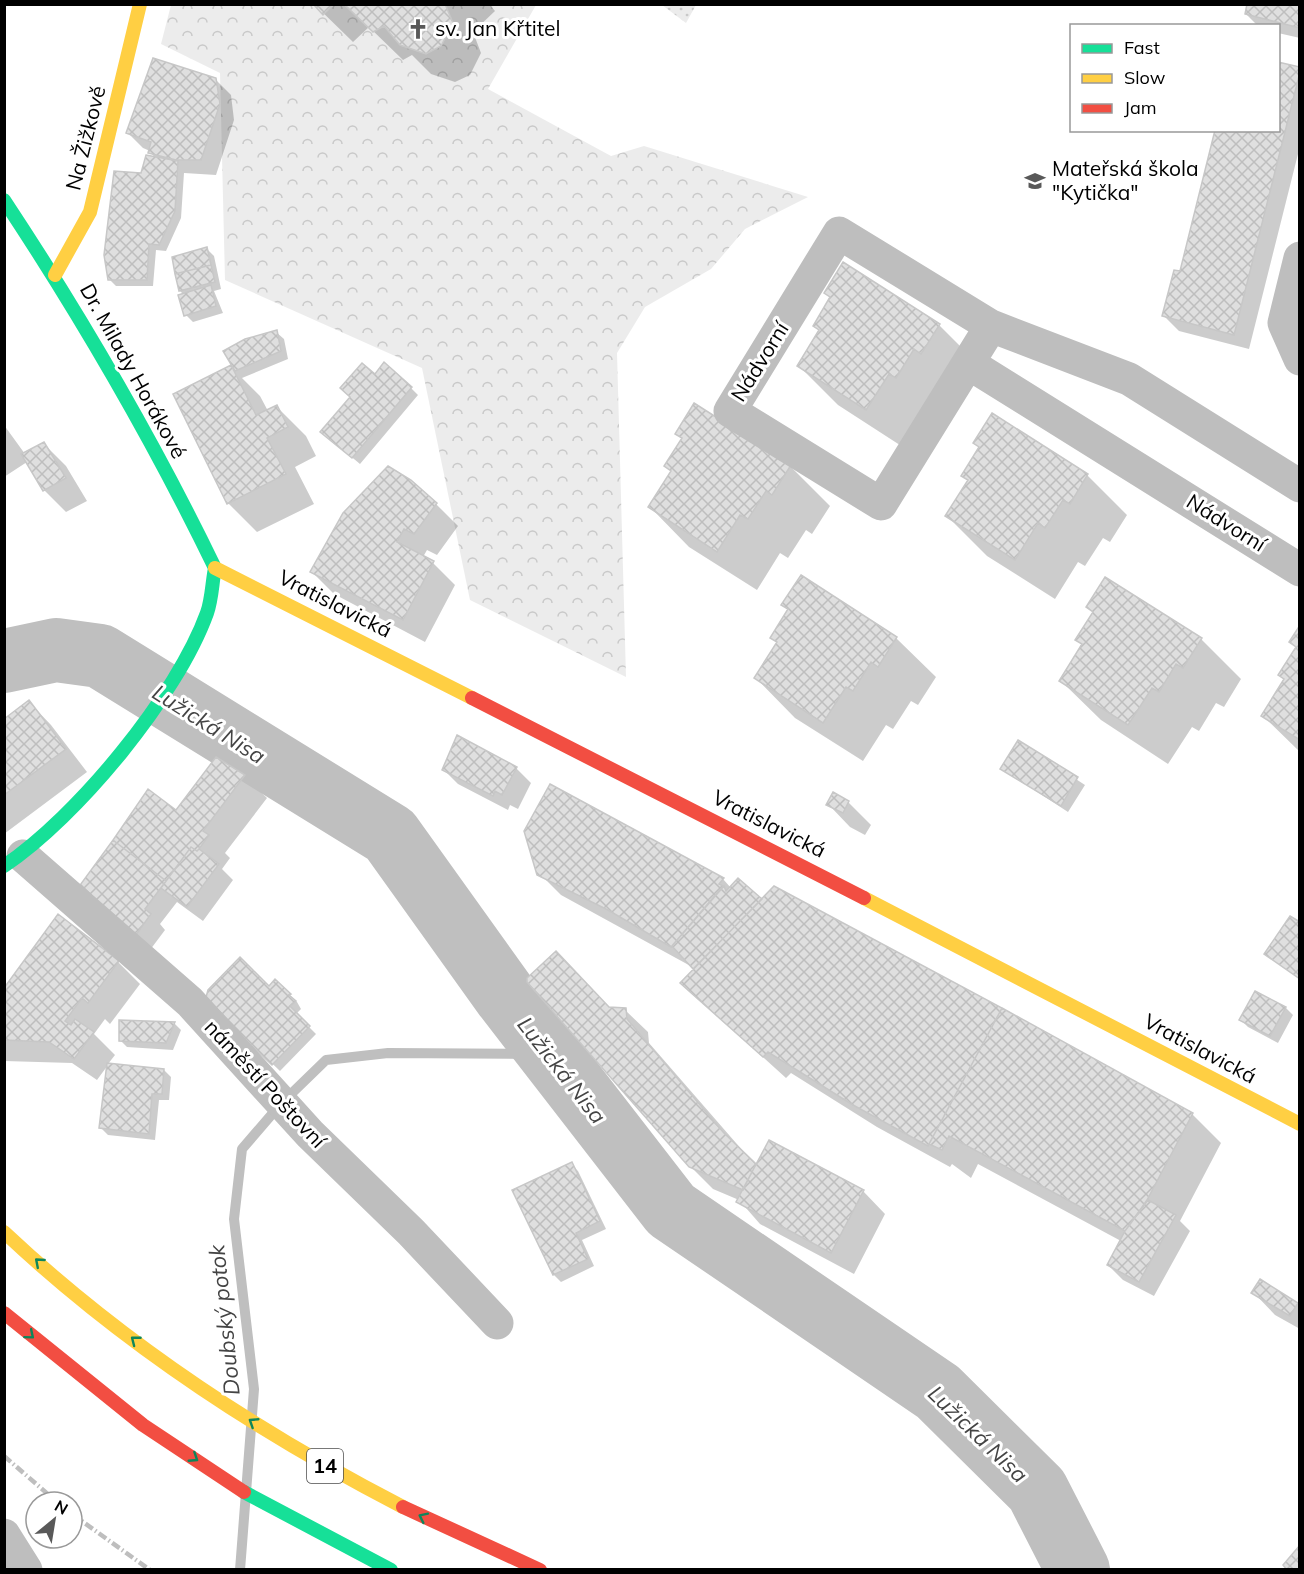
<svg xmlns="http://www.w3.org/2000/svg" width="1304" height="1574" viewBox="0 0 1304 1574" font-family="Mulish,sans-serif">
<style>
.grass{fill:url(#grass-dots)}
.forest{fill:url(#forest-crowns)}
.shadow{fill:#0003}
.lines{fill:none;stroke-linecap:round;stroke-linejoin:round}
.stream{stroke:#bfbfbf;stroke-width:10}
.river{stroke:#bfbfbf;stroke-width:64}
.building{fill:url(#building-cross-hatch);stroke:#c7c7c7;stroke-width:1.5}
.street{stroke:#bebebe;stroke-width:33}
.fast{stroke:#16e098;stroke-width:14}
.slow{stroke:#ffcf43;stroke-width:14}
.jam{stroke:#f24e42;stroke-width:14}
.rail{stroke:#bebebe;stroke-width:4.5;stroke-dasharray:9 3 1.5 3;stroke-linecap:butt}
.oneway{stroke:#0d865b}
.labels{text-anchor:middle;stroke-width:6;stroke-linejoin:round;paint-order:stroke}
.shield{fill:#fff;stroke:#4c4c4c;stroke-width:1.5}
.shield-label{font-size:20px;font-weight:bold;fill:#000}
.poi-label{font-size:21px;fill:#000;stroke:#fff;text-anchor:start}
.street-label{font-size:21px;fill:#000;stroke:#fff}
.water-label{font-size:22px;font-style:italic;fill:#444;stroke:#fff}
</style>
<defs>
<pattern id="grass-dots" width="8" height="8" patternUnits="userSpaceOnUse" patternTransform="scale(1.5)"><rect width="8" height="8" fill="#ececec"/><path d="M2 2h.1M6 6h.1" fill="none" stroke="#c9c9c9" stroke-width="1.8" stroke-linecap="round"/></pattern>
<pattern id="forest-crowns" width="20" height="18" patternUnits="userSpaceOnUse" patternTransform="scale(1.5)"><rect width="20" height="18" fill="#ececec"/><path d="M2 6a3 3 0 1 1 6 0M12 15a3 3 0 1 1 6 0" fill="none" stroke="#c9c9c9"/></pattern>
<pattern id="building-cross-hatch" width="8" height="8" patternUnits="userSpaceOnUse" patternTransform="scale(1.5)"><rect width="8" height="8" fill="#dfdfdf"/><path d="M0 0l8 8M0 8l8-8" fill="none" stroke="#bebebe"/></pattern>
</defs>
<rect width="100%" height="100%" fill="#fff"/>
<path class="grass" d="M662 5H696L686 23Z"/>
<path class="forest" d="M171 5H313L323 14 334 5H344L372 32 384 26 400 45 425 54 441 46 453 24 445 5H536L488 89 611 156 644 146 808 197 745 229 711 269 645 307 617 353 626 677 470 600 422 368 225 280 220 73 161 44Z"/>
<path class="shadow" d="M314 4H489L495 11 473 32 481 53 470 75 455 82 431 74 412 55 403 60 369 27 353 42Z
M1300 4V38L1278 33V26H1258L1246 14Z
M1300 68V146L1249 349 1179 331 1164 316 1181 273 1278 130Z
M215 79 231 95 234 120 216 175 184 173 181 218 166 251 156 250 153 286H116L109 279 142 174 155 158 150 151 143 148 128 133Z
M207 249 214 256 221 289 214 291 223 313 193 322 186 315 184 295 180 291Z
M832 298 939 325 979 365 906 449 838 405 799 366 820 331Z
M276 332 284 339 288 359 242 378 260 396 268 411 277 407 306 436 316 456 295 467 314 504 257 532 228 503 175 395 233 366Z
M375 376 411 388 418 395 360 464 330 439Z
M992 415 1087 475 1127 515 1110 542 1103 538 1085 566 1078 562 1055 599 987 556 947 516 969 481 963 475 981 448Z
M4 425 25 454 44 444 66 466 87 501 66 512 44 490 27 462 4 477Z
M677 433 790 466 830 506 812 534 806 530 788 558 780 553 757 590 689 547 650 507 672 472 683 439Z
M436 504 458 526 437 555 427 550 423 557 433 563 455 585 425 642 334 594 311 571Z
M1106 579 1201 639 1241 679 1224 707 1216 703 1199 731 1192 727 1168 764 1101 720 1061 681 1083 646 1077 640 1094 613Z
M783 605 896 638 936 677 918 705 911 701 893 729 886 725 863 761 795 718 756 678 778 643 772 638 789 611Z
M1300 628V752L1263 716 1285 681 1280 675 1297 648 1291 642Z
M29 702 51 725 87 772 4 834V721Z
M1019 742 1085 785 1068 812 1002 769Z
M516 768 531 783 518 809 510 805 508 810 458 784 443 769Z
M244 776 267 798 225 853 230 858 222 869 233 880 203 921 177 902 160 924 165 930 150 950 92 906 176 812Z
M551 786 723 879 731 888 1192 1114 1221 1143 1180 1221 1190 1231 1154 1296 1123 1280 1108 1265 1121 1241 978 1164 971 1178 952 1164 950 1167 877 1127 791 1073 786 1078 705 1005 696 969 561 895 538 872Z
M848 802 871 825 865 835 850 827 828 804Z
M1300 924V979L1266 954Z
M118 962 140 984 110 1024 105 1019 94 1034 115 1055 108 1064 164 1070 171 1077 169 1100H159L155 1140 108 1135 101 1128 108 1065 97 1080 72 1063 4 1061V990Z
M275 981 297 1002 301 1009 296 1014 316 1034 280 1071 206 1000 269 988Z
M1255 993 1286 1008 1293 1015 1278 1043 1248 1027 1241 1020Z
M610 1009 625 1010 648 1032 649 1043 756 1166 863 1191 885 1214 854 1274 760 1224 739 1200 713 1189 690 1166Z
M174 1023 181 1030 173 1050 127 1047 120 1040Z
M571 1164 578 1171 606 1229 582 1240 594 1266 561 1282 554 1275 514 1191Z
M1253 1292 1298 1304 1300 1329 1275 1315Z"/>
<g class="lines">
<path class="stream" d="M292 1093 326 1060 388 1053 551 1054
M240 1570 254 1389 234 1219 242 1149 273 1113"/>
<path class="river" d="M4 661 56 650 100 656 390 835 506 997 671 1210 938 1392 1037 1490 1078 1570"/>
</g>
<path class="building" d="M313 4H334L323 15Z
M344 4H445L453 23 441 46 426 54 400 45 384 26 373 32Z
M1247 4H1300V28L1245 14Z
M153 58 216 78 220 104 201 160H176L148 153 151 142 126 133Z
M1278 62 1300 67V72L1234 335 1162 316 1174 270 1180 271 1215 130H1278Z
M146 155 178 161 175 211 159 245 149 244 147 280H108L104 255 114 171 141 173Z
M207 247 211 265 175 274 172 257Z
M843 262 940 324 921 354 914 349 896 378 889 374 866 410 797 366 819 330 813 326 830 297 824 293Z
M211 265 215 282 179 291 175 274Z
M211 285 216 306 184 316 178 295Z
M277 330 281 351 235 371 223 351 245 339Z
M384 362 412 387 352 458 320 432 350 397 340 388 362 363 375 374Z
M231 365 256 415 277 405 288 427 267 438 286 474 227 504 173 394Z
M694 403 791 465 772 495 766 491 748 519 740 515 717 552 648 507 671 471 664 466 682 438 675 434Z
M992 413 1088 474 1070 504 1063 500 1045 528 1038 523 1015 560 945 516 968 480 961 476 979 447 973 443Z
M44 442 66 478 43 491 21 454Z
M388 466 411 480 437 503 414 534 404 529 397 542 434 561 403 620 310 572 343 513Z
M801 575 897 637 878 667 871 662 853 691 846 687 823 723 754 678 777 642 770 638 788 609 781 605Z
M1105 577 1202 638 1183 668 1176 664 1159 692 1152 688 1128 725 1059 681 1082 644 1075 640 1093 612 1086 607Z
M1300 625V740L1261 716 1284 679 1278 675 1296 647 1289 642Z
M29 700 66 749 4 795V719Z
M457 735 517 767 502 795 495 791 493 796 442 770Z
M1018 740 1078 777 1061 806 1000 769Z
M216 757 245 775 203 831 209 835 199 849 197 851 191 847 166 881 113 840 148 789 176 810Z
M550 784 724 878 719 884 723 886 671 947 608 910 537 875 524 831Z
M833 792 849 801 843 813 826 805Z
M113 840 166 881 145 909 151 914 135 936 75 892Z
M191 847 197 851 199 849 219 864 187 907 161 888Z
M738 878 762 899 693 969 672 946 724 886 726 891Z
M774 886 1002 1008 928 1146 853 1105 768 1052 763 1057 680 983Z
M58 914 119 961 88 1003 82 998 65 1021 71 1025 75 1019 94 1032 74 1059 49 1042 4 1040V988Z
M1290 916 1300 922V979L1264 954Z
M556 951 609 1007 626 1008 627 1019 723 1132 756 1164 743 1190 689 1167 527 982V978Z
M240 957 269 986 275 979 291 994 289 995 296 1001 290 1006 310 1026 272 1065 205 1001 208 990Z
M1255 991 1286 1007 1270 1036 1239 1020Z
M1002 1008 1193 1113 1147 1200 1125 1231 949 1136 942 1150 929 1144Z
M119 1020 175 1022 166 1043 119 1041Z
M107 1063 164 1069 162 1094H152L149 1134 99 1128Z
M769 1140 864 1190 831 1253 736 1202Z
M572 1162 600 1221 576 1233 588 1259 553 1275 512 1190Z
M1148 1200 1176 1215 1139 1282 1107 1265 1125 1231Z
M1260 1279 1298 1303 1290 1316 1251 1293Z
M1300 1545V1570H1287L1283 1565Z"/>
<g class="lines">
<path class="street" d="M1300 258 1284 323 1300 359
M991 326 881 504 730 411 839 233 991 326 1129 379 1300 486
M968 363 1300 570
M23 856 190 1002 310 1134 411 1232 497 1323
M4 1535 26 1570"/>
<path class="fast" d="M4 200C82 318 153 440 215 568
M4 866C77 817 177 696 207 613 212 599 212 583 215 568
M244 1492 391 1570"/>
<path class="slow" d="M55 275 90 212 140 4
M215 568 472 698
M864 898 1300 1124
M4 1232C121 1342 261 1434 403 1507"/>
<path class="jam" d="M472 698 864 898
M4 1313 143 1425 244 1492
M403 1507 540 1570"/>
<path class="rail" d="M4 1456 57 1502
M72 1514 150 1570"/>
</g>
<defs><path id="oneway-chevron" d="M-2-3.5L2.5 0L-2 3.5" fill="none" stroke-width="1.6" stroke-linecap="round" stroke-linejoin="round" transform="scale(1.5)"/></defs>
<g class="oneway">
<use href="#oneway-chevron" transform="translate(39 1262) rotate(-139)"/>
<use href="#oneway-chevron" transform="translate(30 1335) rotate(40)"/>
<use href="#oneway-chevron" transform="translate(135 1340) rotate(-142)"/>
<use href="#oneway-chevron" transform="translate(253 1422) rotate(-147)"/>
<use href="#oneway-chevron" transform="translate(194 1458) rotate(33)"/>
<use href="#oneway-chevron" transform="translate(423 1517) rotate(-154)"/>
</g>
<defs>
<g id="church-bare" transform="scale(1.62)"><path d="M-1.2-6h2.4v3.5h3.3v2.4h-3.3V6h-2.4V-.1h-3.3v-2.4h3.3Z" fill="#595959" stroke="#fff" stroke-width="2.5" paint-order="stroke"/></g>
<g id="school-bare" transform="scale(1.62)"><path d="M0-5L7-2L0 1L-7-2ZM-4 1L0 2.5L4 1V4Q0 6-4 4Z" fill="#595959" stroke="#fff" stroke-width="2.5" paint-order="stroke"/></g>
</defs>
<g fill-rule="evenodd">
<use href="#church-bare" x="418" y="29"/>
<use href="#school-bare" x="1035" y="181"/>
</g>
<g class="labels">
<rect class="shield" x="307" y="1449" width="36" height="34" rx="4.5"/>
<g class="shield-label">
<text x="325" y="1473">14</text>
</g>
<g class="poi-label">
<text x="435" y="36">sv. Jan Křtitel</text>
<text x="1052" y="176">Mateřská škola<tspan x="1052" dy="24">"Kytička"</tspan></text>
</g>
<g class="street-label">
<text transform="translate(86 138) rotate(-76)" y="7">Na Žižkově</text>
<text transform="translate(760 362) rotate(-58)" y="7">Nádvorní</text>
<text transform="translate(133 371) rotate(61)" y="7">Dr. Milady Horákové</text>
<text transform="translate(1226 523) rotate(32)" y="7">Nádvorní</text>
<text transform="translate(335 604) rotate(27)" y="7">Vratislavická</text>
<text transform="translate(769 824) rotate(27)" y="7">Vratislavická</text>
<text transform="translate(1200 1049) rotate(28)" y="7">Vratislavická</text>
<text transform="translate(265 1084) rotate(47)" y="7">náměstí Poštovní</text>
</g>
<g class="water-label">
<text transform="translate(209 724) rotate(32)" y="8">Lužická Nisa</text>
<text transform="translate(562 1070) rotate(52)" y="8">Lužická Nisa</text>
<text transform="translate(224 1320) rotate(-96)" y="8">Doubský potok</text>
<text transform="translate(978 1434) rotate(44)" y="8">Lužická Nisa</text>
</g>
</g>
<rect width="1304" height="1574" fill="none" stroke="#000000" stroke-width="12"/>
<rect x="1070" y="24" width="210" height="108" fill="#ffffff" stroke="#999999" stroke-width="1.5"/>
<rect x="1082" y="44" width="30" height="9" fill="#16e098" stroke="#999999" stroke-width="1.5"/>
<text x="1124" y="54" font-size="18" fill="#000000">Fast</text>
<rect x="1082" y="74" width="30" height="9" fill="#ffcf43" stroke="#999999" stroke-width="1.5"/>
<text x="1124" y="84" font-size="18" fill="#000000">Slow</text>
<rect x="1082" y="104" width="30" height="9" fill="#f24e42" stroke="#999999" stroke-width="1.5"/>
<text x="1124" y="114" font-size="18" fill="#000000">Jam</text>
<g transform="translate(54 1520) rotate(30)"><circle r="28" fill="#ffffff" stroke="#999999" stroke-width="1.5"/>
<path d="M0-4.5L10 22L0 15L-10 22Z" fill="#595959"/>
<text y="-9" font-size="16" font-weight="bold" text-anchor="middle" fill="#000000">N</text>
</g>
</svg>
